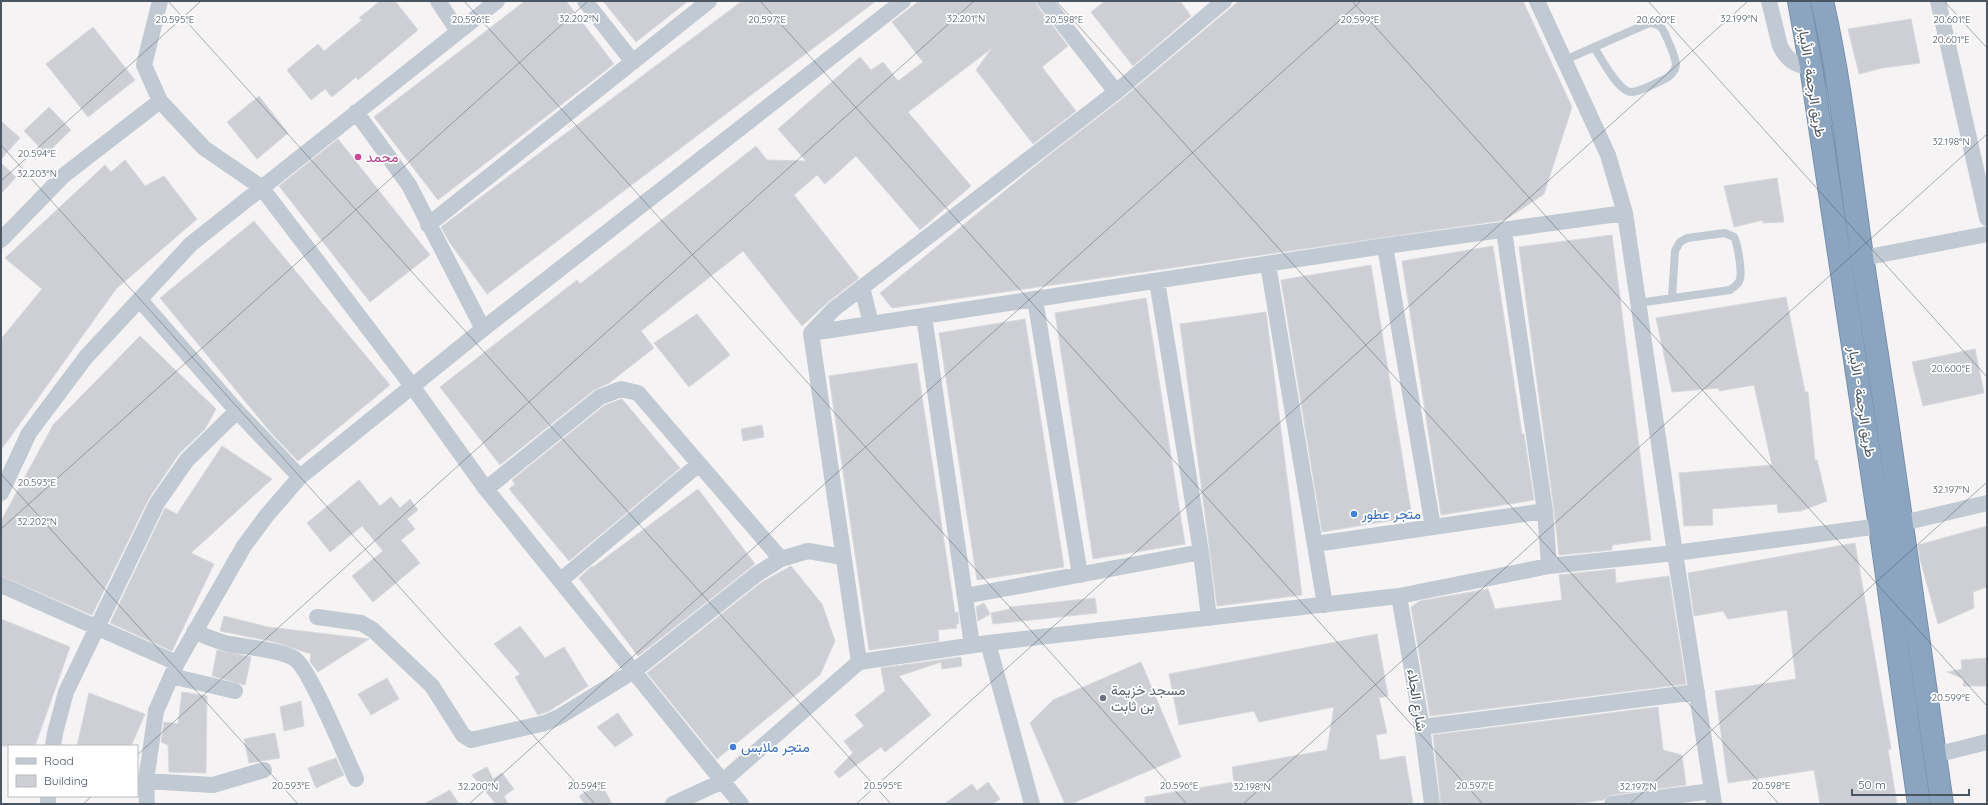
<svg xmlns="http://www.w3.org/2000/svg" width="1988" height="805" viewBox="0 0 1988 805" font-family="Quicksand,Vazirmatn,sans-serif">
<style>
.building{fill:#cdcfd5;stroke:#d7d9de}
.lines{fill:none;stroke-linecap:round;stroke-linejoin:round}
.highway-casing{stroke:#7690ad;stroke-width:24}
.lane{stroke:#c1cad2;stroke-width:8}
.street{stroke:#c1cad2;stroke-width:16}
.highway{stroke:#8ba5c1;stroke-width:22}
.ticks{fill:none;stroke:#4a5661;stroke-width:1;stroke-opacity:0.45}
.hotel-dot{fill:#d1479c;stroke:#fff;stroke-width:1.5}
.shop-dot{fill:#3f7fe0;stroke:#fff;stroke-width:1.5}
.worship-dot{fill:#6b7280;stroke:#fff;stroke-width:1.5}
.labels{text-anchor:middle;stroke-width:3.5;stroke-linejoin:round;paint-order:stroke}
.street-label{font-size:14px;fill:#4a5661;stroke:#fff}
.hotel-label{font-size:14px;fill:#b23c85;stroke:#fff;text-anchor:start}
.shop-label{font-size:14px;fill:#366cbe;stroke:#fff;text-anchor:start}
.worship-label{font-size:14px;fill:#5b616d;stroke:#fff;text-anchor:start}
.ticks-label{font-size:10px;text-anchor:middle;fill:#4a5661;stroke:#fff;stroke-width:3.5;stroke-linejoin:round;paint-order:stroke}
</style>
<rect width="100%" height="100%" fill="#f5f3f3"/>
<path class="building" d="M380 1H395L418 30 358 80 356 77 332 97 325 89 311 100 287 70 318 44 324 51 362 20 359 18Z
M525 1H566L614 64 438 200 374 117Z
M603 1H688L636 42Z
M742 1H876L487 294 450 243 441 227Z
M919 1H1036L1038 7 1068 46 1042 67 1076 111 1033 144 976 70 992 48 908 112 971 186 920 230 856 156 825 184 817 175 794 195 859 278 828 302 802 326 743 251 641 331 654 348 609 383 594 390 500 465 440 387 577 280 580 284 756 146 767 160 806 161 778 129 860 57 871 70 883 62 898 81 923 62 892 22Z
M1105 1H1180L1191 16 1133 66 1091 12Z
M1239 1H1523L1572 107 1544 194 1505 220 892 308 880 293 1044 159 1122 99Z
M1911 19 1920 63 1882 68 1859 74 1848 29Z
M93 27 135 80 88 117 46 64Z
M259 96 288 133 257 159 227 122Z
M49 107 71 130 46 154 24 131Z
M1 121 20 138 1 159Z
M338 139 430 255 370 302 279 186Z
M125 160 145 186 164 176 197 219 116 289 1 450V339L42 289 5 258 105 165 111 172Z
M1 163 16 177 1 194Z
M1777 178 1784 222 1763 223V220L1734 227 1724 186Z
M254 221 390 385 298 461 272 434 160 298Z
M1612 235 1651 540 1612 545V550L1559 555 1554 510 1519 247Z
M1493 246 1522 434H1524L1534 500 1441 515 1402 261Z
M1371 265 1412 517 1322 532 1281 280Z
M1786 297 1805 392H1808L1815 460H1817L1827 501 1801 511 1778 513 1777 504 1712 509 1713 525 1684 526 1679 473 1772 465 1754 385 1719 391V388L1672 392 1656 318Z
M1146 298 1185 544 1093 559 1055 313Z
M1266 312 1302 595 1217 606 1180 324Z
M697 314 730 355 689 387 654 343Z
M1025 319 1064 567 977 580 939 333Z
M140 336 216 409 205 429 179 454 149 498 92 615 1 576V521L53 425Z
M1975 349 1984 393 1923 406 1912 362Z
M917 363 955 613 958 612 959 624H956L957 628 938 630 939 641 869 650 829 376Z
M622 399 680 468 569 561 509 489 515 484 512 480 605 405Z
M762 425 764 437 743 441 741 429Z
M222 446 272 479 191 553 214 564 172 651 110 623 165 508 177 514Z
M359 480 380 506 391 497 400 508 410 499 418 510 407 519 415 529 401 540 420 563 373 602 352 576 383 551 362 526 330 552 307 523Z
M698 489 755 564 638 656 579 578 592 566 593 567Z
M1987 526V587L1973 592 1974 608 1938 624 1920 559 1918 545Z
M1855 543 1891 749 1888 750 1897 804H1820L1814 770 1728 783 1715 691 1796 679 1787 610 1728 619 1723 611 1694 616 1688 573Z
M791 566 822 604 835 641 820 675 717 759 647 673 762 582Z
M1615 569 1616 583 1669 576 1686 684 1430 716 1411 607 1420 601 1488 589 1495 609 1562 600 1559 575Z
M1095 598 1097 613 993 624 991 613 1010 609V607Z
M984 603 990 614 978 621 976 607Z
M224 616 268 627 369 639 318 672 310 662 311 654 275 642 220 631Z
M1 619 70 647 35 746H1Z
M520 626 545 658 564 647 588 686 549 711 538 715 515 677 520 674 494 644Z
M1377 634 1388 696 1379 698 1387 733 1376 735 1380 760 1405 756 1413 804H1145V797L1234 782 1232 767 1327 750 1334 707 1259 722 1254 711 1179 725 1169 674Z
M217 650 251 657 245 685 212 676Z
M961 657 962 666 942 669 941 662 899 676 931 715 885 752 881 747 839 778 834 772 853 753 844 741 864 726 855 715 885 691 881 668Z
M1987 658V686H1963L1964 679 1947 672 1962 669 1961 660Z
M1141 662 1181 757 1071 804H1065L1030 723 1053 700Z
M387 678 399 699 371 715 358 694Z
M182 692 207 696 206 773 169 772 168 745 161 742 164 722 178 724Z
M89 693 145 714 131 746H77Z
M301 701 304 726 284 731 280 707Z
M1658 707 1663 750 1682 755 1686 785 1611 795 1603 800 1575 804H1441L1433 735Z
M618 713 633 735 615 747 597 727Z
M275 733 280 758 249 763 244 739Z
M336 758 344 775 316 788 308 768Z
M487 767 493 779 502 773 514 789 504 796 508 804H496L472 775Z
M988 782 1000 799 993 804H944L972 784 977 791Z
M601 783 612 804H585L579 796Z
M450 790 459 804H424Z"/>
<g class="lines">
<g class="highway-casing">
<path id="highway" d="M1799 1 1811 67 1880 526 1919 804
M1822 1C1842 87 1850 176 1863 263 1891 443 1917 623 1942 804"/>
</g>
<path class="lane" d="M1565 60 1649 23C1654 23 1657 24 1661 27 1665 32 1676 58 1676 65 1675 71 1672 74 1667 78 1657 82 1643 91 1632 92 1619 93 1601 58 1594 47
M1638 303 1730 290C1734 287 1739 284 1740 279 1742 272 1738 244 1734 237L1725 233 1687 238 1680 242 1675 251 1672 298"/>
<path class="street" d="M160 1 144 65 160 101 204 148 261 187 412 386 486 489 741 804
M438 1 458 31
M585 1 633 62
M1045 1 1116 92
M1537 1 1608 155 1625 213
M1769 1 1780 46C1787 60 1796 66 1811 67
M1938 1 1987 218
M356 112 409 185 483 329
M428 225 709 1
M1504 231 1545 511 1549 566
M1 240 63 176 160 101
M1385 246 1433 527
M1863 258 1987 234
M1268 264 1325 605
M1157 281 1201 552 1209 618
M862 287 871 324
M1035 299 1080 575
M140 300 237 411 300 477
M924 316 972 645
M811 333 1385 246 1625 213 1675 553 1714 804
M486 489 600 397 621 389 638 393 781 559
M1 493 29 433 86 357 191 244 497 1
M1315 544 1545 511
M561 580 699 464
M1 585 177 663
M965 596 1201 552
M1399 596 1422 727 1432 804
M317 617 361 623 373 630 432 686 463 735 471 740 545 723 559 717 634 671 757 574 781 559 808 551 843 557
M194 632C206 636 217 641 229 644 246 647 282 650 295 659 310 669 346 758 356 779
M988 643 1032 804
M859 662 811 333 834 309 1116 92 1224 1
M171 676 235 691
M1422 727 1697 692
M53 746 55 733 66 692 157 503 187 460 237 411
M1935 755 1987 742
M146 781 213 785 264 770
M48 804V796
M147 804 146 781 156 711 177 663 244 546 267 515 300 477 483 329 903 1
M673 804 723 781 859 662 988 643 1399 596 1549 566 1675 553 1903 523 1987 503
M1612 804 1712 791"/>
<use href="#highway" class="highway"/>
</g>
<path class="ticks" d="M168 1 891 804M464 1 1187 804M760 1 1483 804M1056 1 1779 804M1352 1 1987 706M1648 1 1987 377M1944 1 1987 48M1 145 595 804M1 181 201 1M1 474 298 804M1 529 588 1M137 755 974 1M1 803 2 804M83 804 92 796M469 804 1361 1M856 804 1748 1M1243 804 1987 134M1630 804 1987 482"/>
<circle class="hotel-dot" cx="358" cy="157" r="4"/>
<g class="shop-dot">
<circle cx="1354" cy="514" r="4"/>
<circle cx="733" cy="747" r="4"/>
</g>
<circle class="worship-dot" cx="1103" cy="698" r="4"/>
<g class="labels">
<g class="street-label">
<text transform="translate(1812 82) rotate(81)" y="5">طريق الرجمة - الأبيار</text>
<text transform="translate(1862 402) rotate(81)" y="5">طريق الرجمة - الأبيار</text>
<text transform="translate(1417 700) rotate(81)" y="5">شارع الجلاء</text>
</g>
<g class="hotel-label">
<text x="366" y="162">محمد</text>
</g>
<g class="shop-label">
<text x="1362" y="519">متجر عطور</text>
<text x="741" y="752">متجر ملابس</text>
</g>
<g class="worship-label">
<text x="1111" y="695">مسجد خزيمة<tspan x="1111" dy="16">بن ثابت</tspan></text>
</g>
</g>
<g class="ticks-label">
<text x="579" y="22">32.202°N</text>
<text x="966" y="22">32.201°N</text>
<text x="1739" y="22">32.199°N</text>
<text x="175" y="23">20.595°E</text>
<text x="471" y="23">20.596°E</text>
<text x="767" y="23">20.597°E</text>
<text x="1064" y="23">20.598°E</text>
<text x="1656" y="23">20.600°E</text>
<text x="1952" y="23">20.601°E</text>
<text x="1360" y="23">20.599°E</text>
<text x="1951" y="43">20.601°E</text>
<text x="1951" y="145">32.198°N</text>
<text x="37" y="157">20.594°E</text>
<text x="37" y="177">32.203°N</text>
<text x="1951" y="372">20.600°E</text>
<text x="37" y="486">20.593°E</text>
<text x="1951" y="493">32.197°N</text>
<text x="37" y="525">32.202°N</text>
<text x="1951" y="701">20.599°E</text>
<text x="291" y="789">20.593°E</text>
<text x="587" y="789">20.594°E</text>
<text x="883" y="789">20.595°E</text>
<text x="1179" y="789">20.596°E</text>
<text x="1475" y="789">20.597°E</text>
<text x="1771" y="789">20.598°E</text>
<text x="478" y="790">32.200°N</text>
<text x="1252" y="790">32.198°N</text>
<text x="1638" y="790">32.197°N</text>
</g>
<rect width="1988" height="805" fill="none" stroke="#4a5661" stroke-width="4"/>
<rect x="8" y="745" width="130" height="52" fill="#ffffff" stroke="#b7bbc0"/>
<rect x="16" y="758" width="20" height="6" fill="#c1cad2" stroke="#b7bbc0"/>
<text x="44" y="765" font-size="12" fill="#4a5661">Road</text>
<rect x="16" y="775" width="20" height="12" fill="#cdcfd5" stroke="#b7bbc0"/>
<text x="44" y="785" font-size="12" fill="#4a5661">Building</text>
<path d="M1852 789v6h117v-6" fill="none" stroke="#4a5661" stroke-width="2"/>
<text x="1858" y="789" font-size="12" fill="#4a5661" stroke="#ffffff" stroke-width="3" paint-order="stroke">50 m</text>
</svg>
